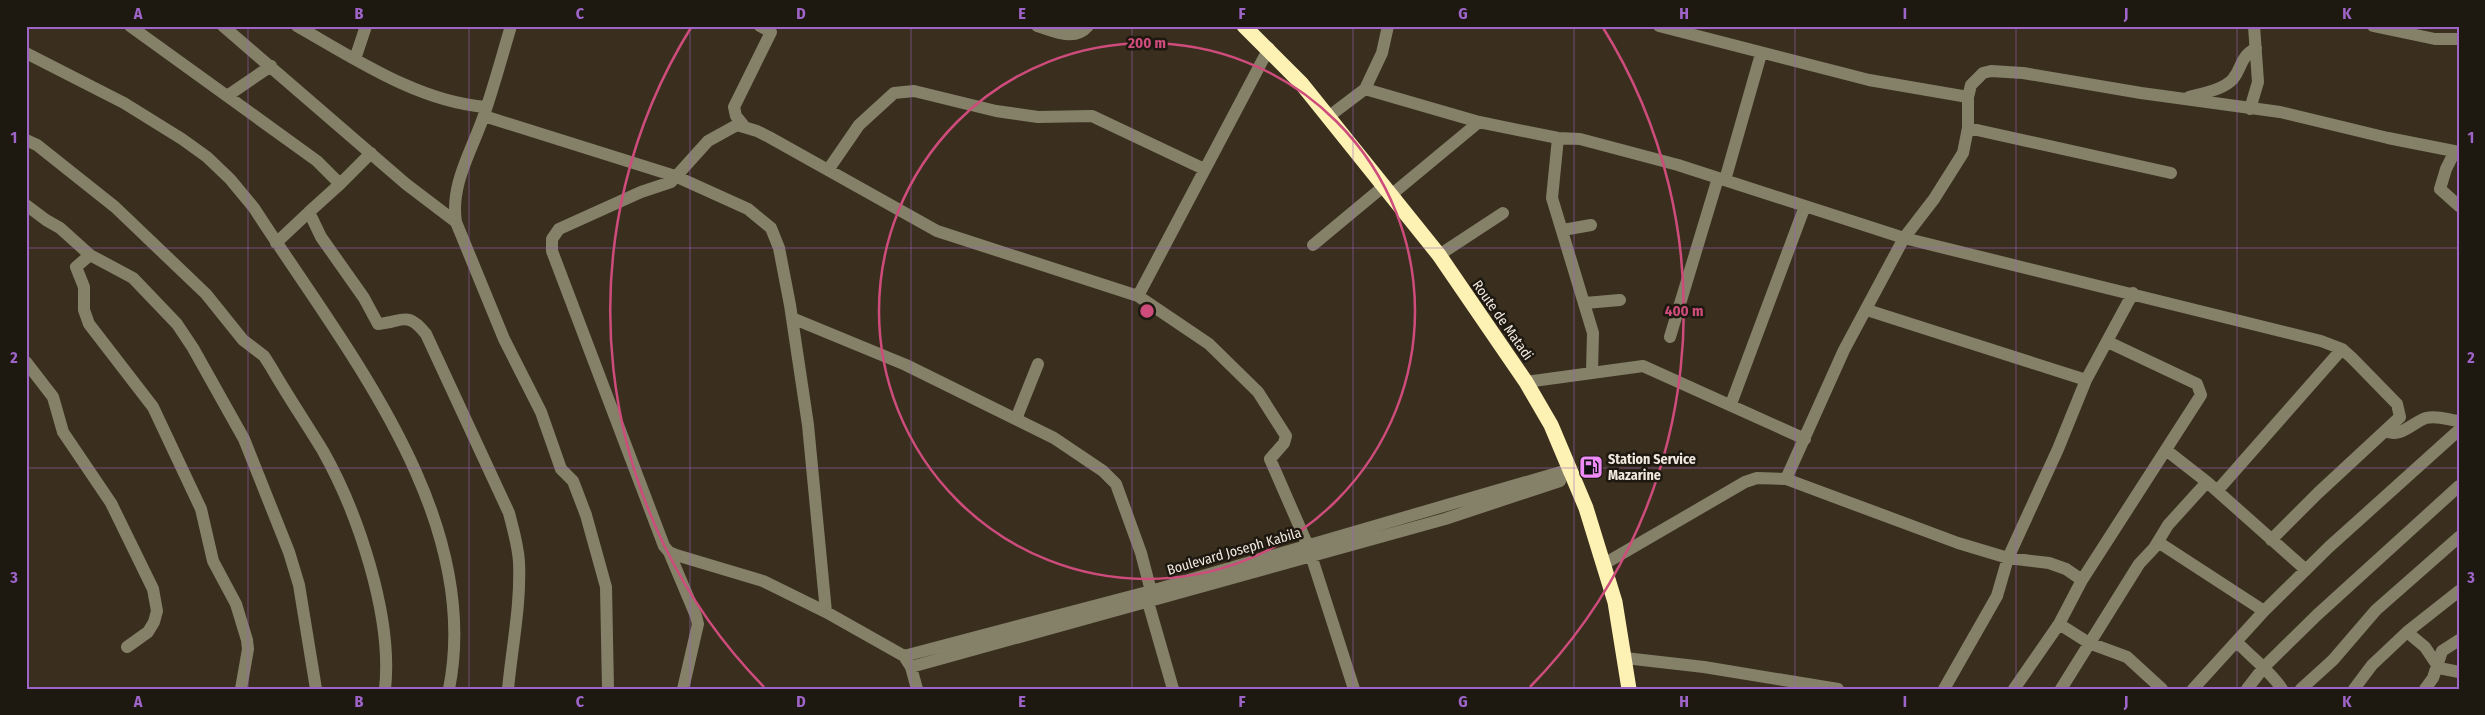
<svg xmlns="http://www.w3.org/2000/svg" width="2485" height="715" viewBox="0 0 2485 715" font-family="'Fira Sans Condensed',sans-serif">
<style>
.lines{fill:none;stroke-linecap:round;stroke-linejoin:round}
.minor{stroke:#858169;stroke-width:12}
.highway{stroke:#fdf2b4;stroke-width:15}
.grid{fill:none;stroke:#9e64c8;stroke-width:1;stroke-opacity:0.55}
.ring{fill:none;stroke:#ce4c7c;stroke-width:2.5}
.labels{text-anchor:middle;stroke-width:5;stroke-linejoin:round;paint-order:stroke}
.street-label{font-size:14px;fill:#f0e8de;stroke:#1d1810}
.poi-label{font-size:14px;font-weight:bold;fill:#f0e8de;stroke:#1d1810;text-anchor:start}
.centre{fill:#ce4c7c;stroke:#1d1810;stroke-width:2.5}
.ring-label{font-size:15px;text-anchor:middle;font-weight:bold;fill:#ce4c7c;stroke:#1d1810;stroke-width:5;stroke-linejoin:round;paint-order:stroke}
.neatline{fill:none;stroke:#9e64c8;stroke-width:2}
.grid-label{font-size:16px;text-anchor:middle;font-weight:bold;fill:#9e64c8}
</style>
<rect width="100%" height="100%" fill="#3a2f1e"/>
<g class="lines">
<path class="minor" d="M130 26 317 161 340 184 309 212 321 237 364 298 378 324C403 322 407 310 426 334L509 513C513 529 518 545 519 562 521 604 512 647 508 689
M223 26 406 184 456 222
M297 26C355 59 419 102 486 107
M511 26C502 56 494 86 484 115 472 151 450 184 456 222L504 339 541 412 561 469 573 481 586 515 606 587 608 689
M1037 26C1054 31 1074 42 1088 26
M1659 26 1869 80 1968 97
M2373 26 2435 39H2459
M26 53 124 103 182 139 207 157 230 179 254 208C342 345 484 514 449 689
M355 59 366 26
M1365 89 1479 122 1558 138 1580 139 1678 165 1904 238 2321 341 2342 349 2352 358 2397 404 2400 417 2318 493 2271 540
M227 96 271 66
M2189 97C2203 93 2223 90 2233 79 2243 66 2239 58 2256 48
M2250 109 2258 82 2254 26
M484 116 675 176 748 209 771 228 779 248 790 305 808 425 826 612
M1328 117 1365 89 1382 53 1388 26
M744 126 736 116 734 107 771 32 760 26
M1968 128 2171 173
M1558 138 1552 198 1593 333 1592 372
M26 140 37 145 115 207 206 294 243 340 264 356 271 367C287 395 306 423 323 451 358 513 393 617 385 689
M2455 151 2446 169 2440 189 2459 206
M828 170 859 125 871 114 894 93 914 91 996 111 1038 117 1092 116 1204 169
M1725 180 1761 54
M340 184 371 153
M1391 195 1479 122
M26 205 46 220 60 228 90 255 133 278 177 324 193 348 244 439 289 552 299 585 316 689
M1563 230 1591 225
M276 243 309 212
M1313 245 1384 186
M90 255 76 267 84 287V310L89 324 153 407 201 509 213 561 236 604 247 640 248 649 241 689
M1439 255 1503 213
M1138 296 1269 48
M1585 303 1620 300
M1867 310 2086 380
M792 318 906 365 1054 438 1103 471 1116 484 1141 553 1151 591 1148 602 1173 689
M1670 337 1718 178
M26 362 53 397 63 432 111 503 153 589 157 611 154 622 148 632 127 647
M1526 382 1643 366 1805 439
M1731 404 1805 206
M1016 419 1038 364
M2385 431C2400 439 2413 422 2426 418 2438 415 2448 420 2459 421
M2166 450 2207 482 2306 570
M1786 479 1958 543 2008 558 2049 563 2066 569 2082 580
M2217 491 2342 349
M2158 542 2264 611
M669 552 696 616 698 624 683 689
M1604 564 1745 482 1757 478 1786 479 1844 350 1904 238 1934 199 1963 153 1968 128V97L1971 85 1983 73 1991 71 2023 73 2141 93 2280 112 2388 138 2459 152
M2059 624 2089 643 2127 657 2162 689
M2407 632 2425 647 2439 668 2459 672
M2237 642C2252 658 2270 671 2282 689
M904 656 1151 591 1571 469
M1625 658 1704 667 1838 689
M911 667 1445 519 1560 481
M917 689 911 667 904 656 826 612 763 581 676 555 669 552 664 546 552 251V239L559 229 641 192 671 182 708 141 737 125 757 131 769 137 937 231 1138 296 1209 344 1258 392 1286 436 1284 443 1270 459 1308 546 1354 689
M1944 689 1997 596 2008 558 2058 449 2086 380 2133 293
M2014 689 2059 624 2082 580 2201 395 2197 384 2108 342
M2061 689 2139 564 2154 548 2168 525 2207 482
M2193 689 2264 611 2329 547 2459 430
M2247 689 2264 667 2317 615 2459 486
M2301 689 2333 660 2376 610 2459 537
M2354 689 2372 665 2407 632 2459 591
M2425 689 2433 678 2442 651 2459 640"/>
<path class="highway" d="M1244 26 1301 83 1439 255 1526 382 1551 425 1586 508 1615 602 1629 689"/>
</g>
<path class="grid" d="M248 26V689M469 26V689M690 26V689M911 26V689M1132 26V689M1353 26V689M1574 26V689M1795 26V689M2016 26V689M2237 26V689M26 248H2459M26 468H2459"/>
<g class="ring">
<circle cx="1147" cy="311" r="268"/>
<path d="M764 687A537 537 0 0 1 692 26M1602 26A537 537 0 0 1 1530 687"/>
</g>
<defs>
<g id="fuel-square" transform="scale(1.25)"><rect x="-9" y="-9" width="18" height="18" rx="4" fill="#ef8bf6" stroke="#1d1810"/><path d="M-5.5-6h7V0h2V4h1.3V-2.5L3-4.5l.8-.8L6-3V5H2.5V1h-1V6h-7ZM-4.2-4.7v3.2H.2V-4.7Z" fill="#111"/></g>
</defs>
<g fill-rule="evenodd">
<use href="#fuel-square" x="1591" y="467"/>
</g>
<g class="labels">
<g class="street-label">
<text transform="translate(1503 320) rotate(55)" y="5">Route de Matadi</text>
<text transform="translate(1234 551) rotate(-16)" y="5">Boulevard Joseph Kabila</text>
</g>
<g class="poi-label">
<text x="1608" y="464">Station Service<tspan x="1608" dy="16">Mazarine</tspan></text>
</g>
</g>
<circle cx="1147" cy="311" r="8" class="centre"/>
<g class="ring-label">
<text x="1147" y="48">200 m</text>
<text x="1684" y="316">400 m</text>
</g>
<rect width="2485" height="715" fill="none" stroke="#1d1810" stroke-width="55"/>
<rect x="28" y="28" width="2430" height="660" class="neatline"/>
<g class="grid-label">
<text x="138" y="19">A</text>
<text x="359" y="19">B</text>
<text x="580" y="19">C</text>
<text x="801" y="19">D</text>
<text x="1022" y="19">E</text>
<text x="1242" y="19">F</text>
<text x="1463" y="19">G</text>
<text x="1684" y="19">H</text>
<text x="1905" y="19">I</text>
<text x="2126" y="19">J</text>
<text x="2347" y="19">K</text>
<text x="14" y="143">1</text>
<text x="2471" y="143">1</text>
<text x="14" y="363">2</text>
<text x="2471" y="363">2</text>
<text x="14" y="583">3</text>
<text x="2471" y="583">3</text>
<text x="138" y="707">A</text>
<text x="359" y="707">B</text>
<text x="580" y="707">C</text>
<text x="801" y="707">D</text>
<text x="1022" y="707">E</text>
<text x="1242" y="707">F</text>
<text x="1463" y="707">G</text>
<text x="1684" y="707">H</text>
<text x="1905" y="707">I</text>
<text x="2126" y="707">J</text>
<text x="2347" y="707">K</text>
</g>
</svg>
